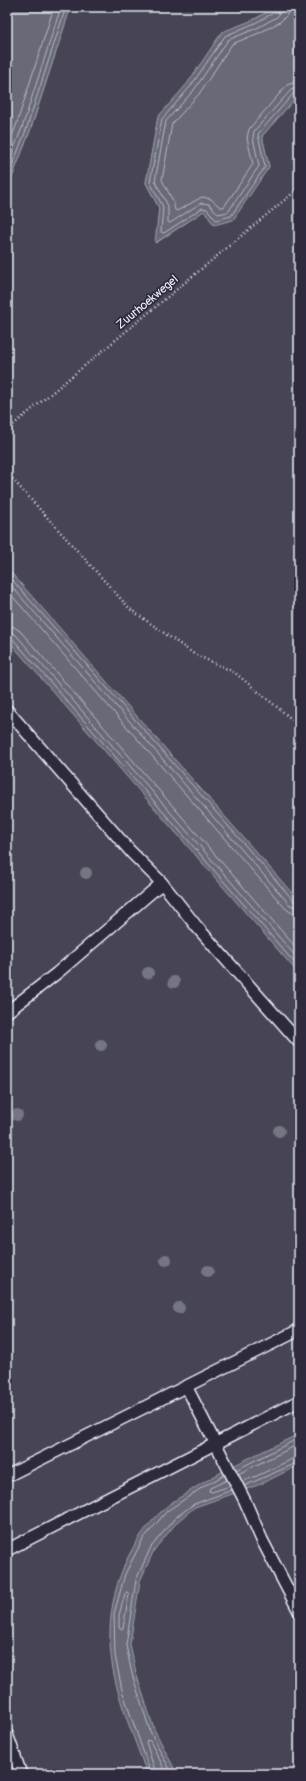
<svg xmlns="http://www.w3.org/2000/svg" width="306" height="1781" viewBox="0 0 306 1781" font-family="Pangolin,sans-serif">
<style>
.green{fill:#464455;stroke:#979aa6}
.water{fill:#696978;stroke:#9c9fab}
.lines{fill:none;stroke-linecap:round;stroke-linejoin:round}
.shore{stroke:#b5bbc5;stroke-width:1}
.service-casing{stroke:#e8f1f8;stroke-width:14}
.path{stroke:#e8f1f8;stroke-width:2.5;stroke-dasharray:1 3;stroke-linecap:butt}
.service{stroke:#2f2a3d;stroke-width:11}
.tree{fill:#757684}
.labels{text-anchor:middle;stroke-width:3.5;stroke-linejoin:round;paint-order:stroke}
.street-label{font-size:12px;fill:#e8f1f8;stroke:#2f2a3d}
</style>
<rect width="100%" height="100%" fill="#2f2a3d"/>
<filter id="ink" filterUnits="userSpaceOnUse"><feTurbulence type="fractalNoise" baseFrequency=".025" numOctaves="2"/><feDisplacementMap in="SourceGraphic" scale="8" xChannelSelector="R" yChannelSelector="G"/><feConvolveMatrix kernelMatrix="1 2 1 2 8 2 1 2 1" color-interpolation-filters="sRGB"/></filter>
<g filter="url(#ink)">
<path class="green" d="M76 7H276L253 20 187 85 158 117 146 183 159 208 156 243 269 167 262 136 299 94V1774H7V190L30 131 70 9Z"/>
<path class="water" d="M7 7H76L70 9 30 131 7 190Z
M276 7H299V94L262 136 269 167 233 220 214 225 204 211 155 243 159 208 146 183 158 117 187 84 222 32 253 20Z
M7 568 299 901V974L7 639Z
M299 1434V1465L261 1484 195 1507 178 1521 154 1550 140 1581 130 1644 136 1673 154 1729 177 1774H147C134 1736 115 1696 111 1655 105 1602 124 1545 164 1509 170 1503 177 1499 184 1495 220 1470 260 1453 299 1434Z"/>
<g class="lines">
<path class="shore" d="M277 7 275 12 255 23 225 36 190 87 162 119 150 182 163 207 161 232 164 233 202 208 207 209 216 220 231 216 265 167 258 134 294 93 299 92
M282 7 281 12 277 17 257 28 228 40 194 90 166 121 155 181 168 206V222L170 223 201 203 209 204 218 214 228 212 259 166 253 138 254 131 291 90 299 87
M288 7 287 15 280 22 259 33 232 44 199 94 172 124 162 180 173 201 175 210 177 211 202 197 211 199 220 207H224L253 164 247 138 249 129 287 85 299 81
M7 149 16 126 54 7
M7 165 22 128 61 7
M7 179 26 130 66 7
M7 574 294 901 299 903
M7 581 290 905 299 908
M7 590 286 909 292 913 299 914
M7 625 14 627 20 631 299 951
M7 631 16 635 299 960
M7 637 12 638 299 968
M236 1470 299 1438
M238 1474 299 1444
M227 1480 210 1488 209 1491 212 1492 230 1486
M242 1481 257 1476 294 1458 299 1457
M244 1486 299 1462
M127 1592 129 1594 123 1628 121 1629 119 1628V1615L125 1594Z
M151 1774 122 1690 115 1655 114 1614 125 1574 143 1539 167 1511 206 1485 225 1475
M156 1774 146 1742 147 1740 150 1741 167 1774
M172 1774 150 1731 132 1674 126 1645 136 1580 151 1547 175 1518 194 1504 232 1490"/>
<g class="service-casing">
<path id="service" d="M7 710 131 852 162 883 197 927 299 1042
M7 1012 57 973 162 883
M186 1386 245 1501 262 1540 299 1611
M7 1476 299 1330
M7 1550 299 1401
M7 1734 21 1774"/>
</g>
<path class="path" d="M7 430 299 188
M7 473 130 609 194 654 234 672 299 725"/>
<use href="#service" class="service"/>
</g>
<g class="tree">
<circle cx="86" cy="873" r="6"/>
<circle cx="148" cy="973" r="6"/>
<circle cx="174" cy="982" r="6"/>
<circle cx="101" cy="1045" r="6"/>
<circle cx="17" cy="1115" r="6"/>
<circle cx="279" cy="1131" r="6"/>
<circle cx="166" cy="1260" r="6"/>
<circle cx="208" cy="1271" r="6"/>
<circle cx="179" cy="1308" r="6"/>
</g>
</g>
<g class="labels">
<g class="street-label">
<text transform="translate(147 302) rotate(-40)" y="4">Zuurhoekwegel</text>
</g>
</g>
<rect width="306" height="1781" fill="none" stroke="#2f2a3d" stroke-width="24"/>
<rect x="12" y="12" width="282" height="1757" fill="none" stroke="#e8f1f8" stroke-width="1.5" filter="url(#ink)"/>
</svg>
